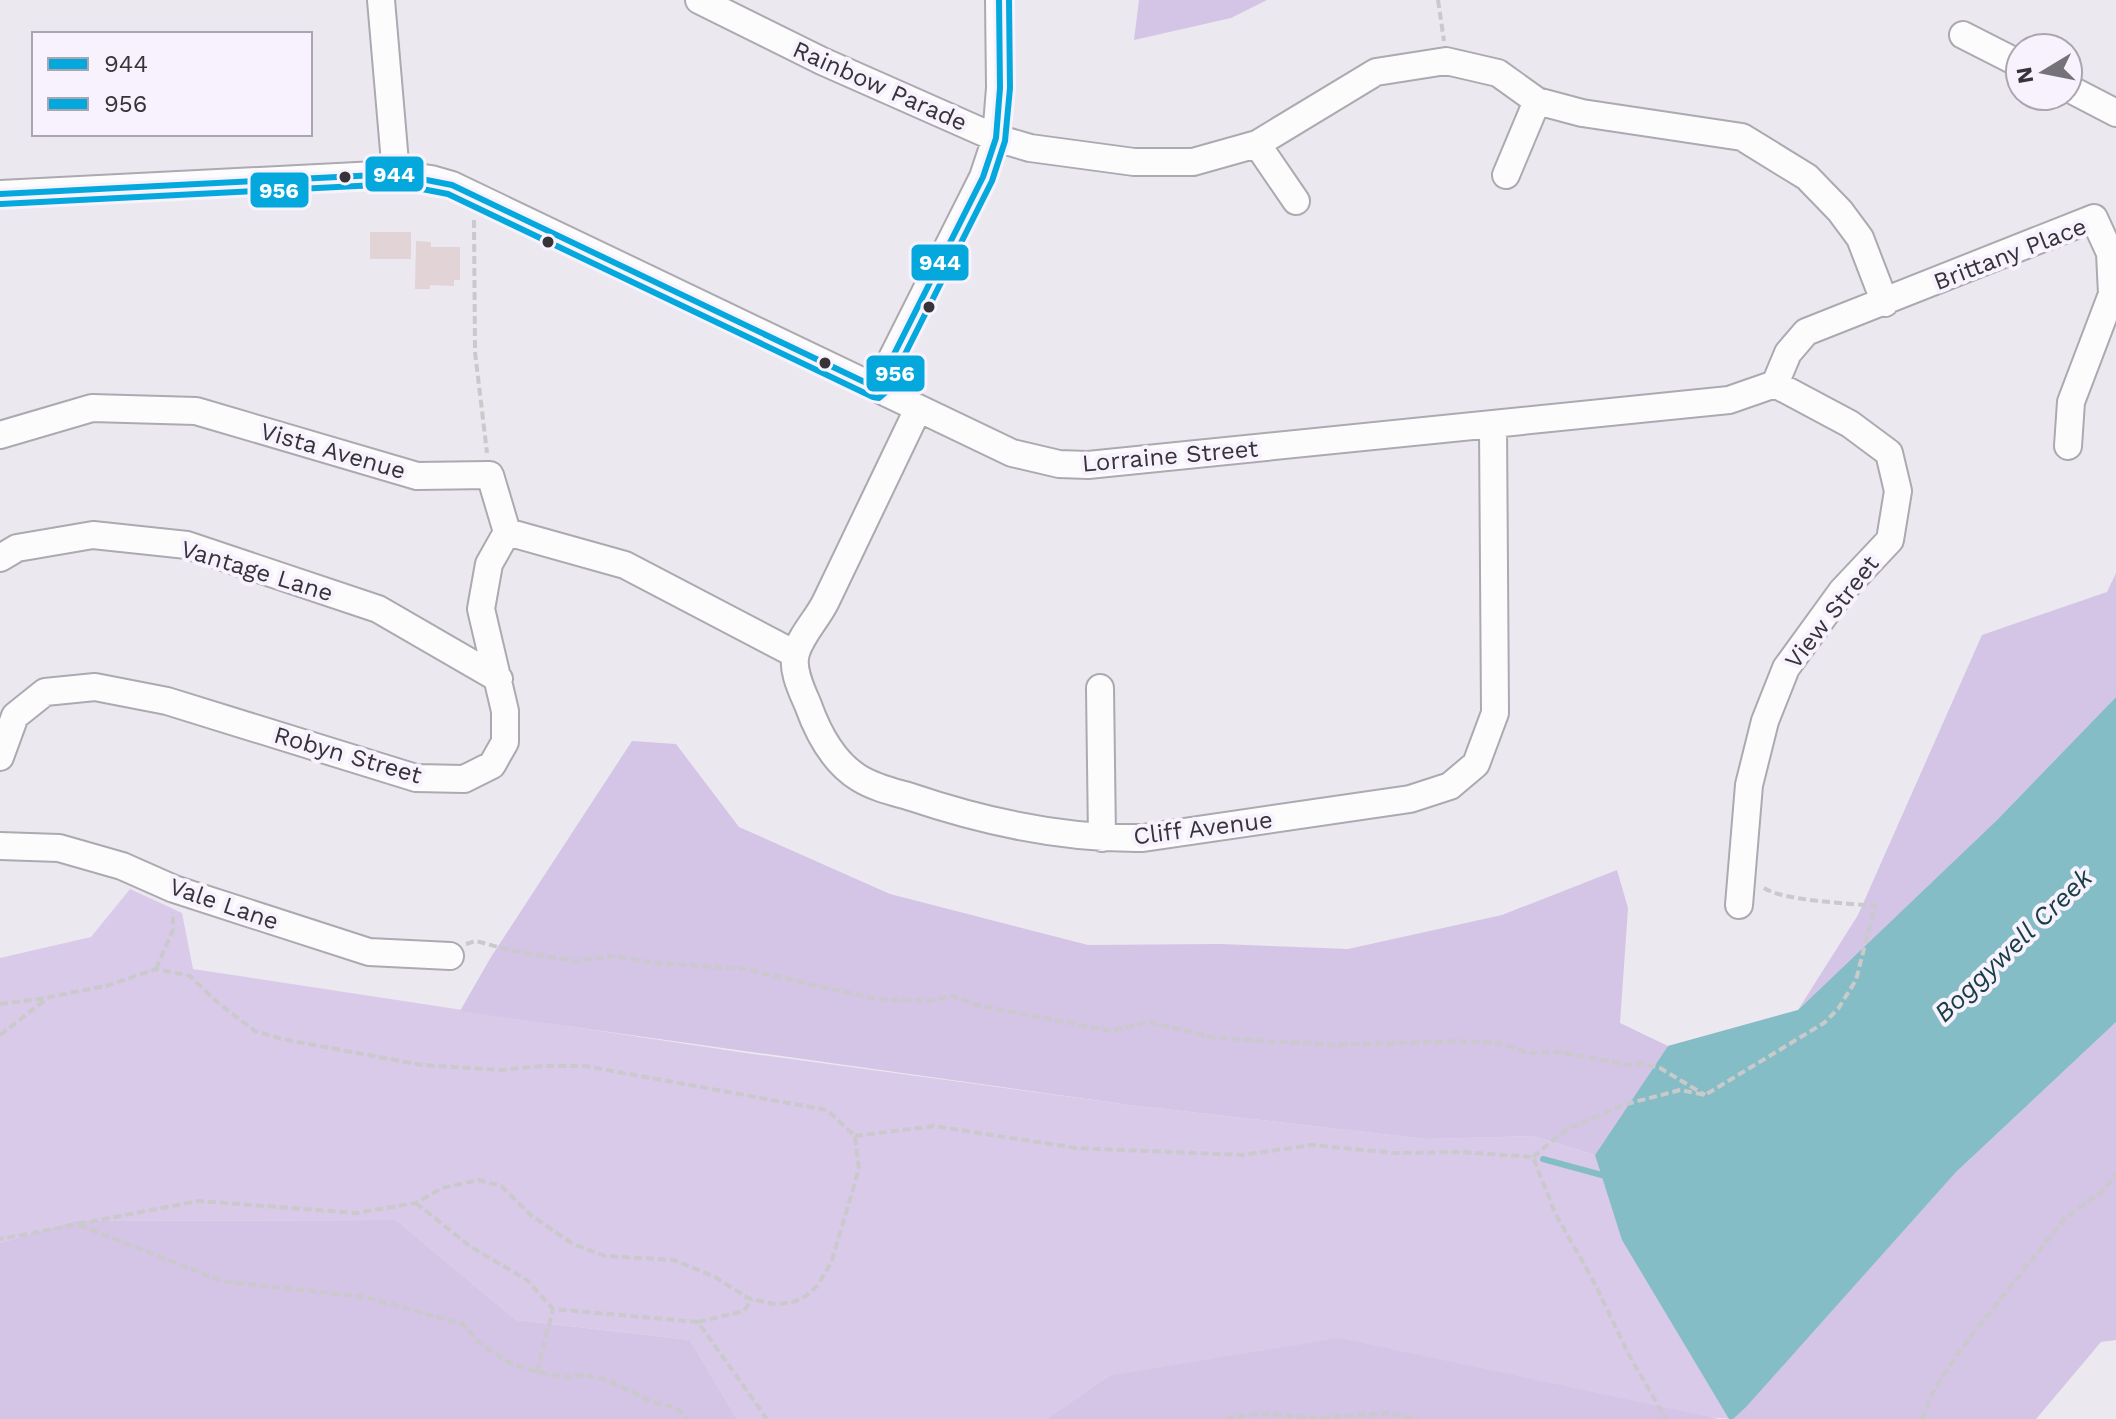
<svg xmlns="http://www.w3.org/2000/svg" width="2116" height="1419" viewBox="0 0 2116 1419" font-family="'Work Sans',sans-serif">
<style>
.green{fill:#d9caea}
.forest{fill:#d4c4e6}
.water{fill:#85bdc6}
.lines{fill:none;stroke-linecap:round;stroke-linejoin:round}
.stream{stroke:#85bdc6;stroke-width:6}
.building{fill:#e1d3d6}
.minor-casing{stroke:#aca9b0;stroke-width:30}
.path{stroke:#cac9cb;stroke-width:4;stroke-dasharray:8 4;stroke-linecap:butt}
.minor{stroke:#fcfcfd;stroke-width:26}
.bus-1-casing{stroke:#f7f2fe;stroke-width:12}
.bus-2-casing{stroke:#f7f2fe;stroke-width:12}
.bus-1{stroke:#05a8dd;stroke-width:6}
.bus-2{stroke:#05a8dd;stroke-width:6}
.bus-dot{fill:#363439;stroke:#f7f2fe;stroke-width:3}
.labels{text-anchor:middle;stroke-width:8;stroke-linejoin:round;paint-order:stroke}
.street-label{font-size:24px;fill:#363439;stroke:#f7f2fe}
.water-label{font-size:26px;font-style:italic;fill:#163d42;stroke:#f7f2fe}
.line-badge{stroke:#f7f2fe;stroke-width:3}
.badge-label{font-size:22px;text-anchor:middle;font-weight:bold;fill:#fff}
</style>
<rect width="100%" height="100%" fill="#ebe8f0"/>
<path class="green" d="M1995 822 2116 1022 1956 1172 1733 1419 1109 1376 1046 1419H737L690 1340 516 1320 396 1220 74 1221 0 1243V958L91 937 130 889 182 913 193 969 739 1052 1130 1105 1426 1139 1533 1136 1595 1155 1668 1046 1798 1010Z"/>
<path class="forest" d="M1139 0H1267L1231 18 1134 40Z
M2116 573V697L1995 822 1798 1010 1858 915 1982 635 2107 592Z
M632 741 676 744 739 827 890 894 1088 945 1220 944 1348 949 1502 915 1617 870 1628 908 1620 1023 1668 1046 1595 1155 1533 1136 1426 1139 1130 1105 460 1011 491 957Z
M2116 1022V1340L2101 1342 2036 1419H1733L1956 1172Z
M396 1220 516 1320 690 1340 737 1419H0V1243L74 1221Z
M1339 1338 1719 1419H1046L1109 1376Z"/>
<path class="water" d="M2116 697V1022L1956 1172 1746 1407 1733 1419H1729L1622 1240 1595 1155 1668 1046 1798 1010 1995 822Z"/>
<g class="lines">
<path class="stream" d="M1543 1159 1609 1177"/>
</g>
<path class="building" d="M370 232H411V259H370Z
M416 241 431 242V247H460V280H454V286L430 285V289H415Z"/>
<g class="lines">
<g class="minor-casing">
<path id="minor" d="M381 0 396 174
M699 0 822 61 996 138 1030 148 1134 162H1193L1257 144 1376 72 1446 61 1498 73 1537 101 1582 113 1742 137 1807 177 1840 211 1860 238 1885 303
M1963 35 2020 64
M2068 88 2116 113
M1257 144 1296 201
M1506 175 1537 101
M0 194 396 174 431 179 452 185 1012 453 1059 464 1088 465 1729 400 1775 384
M1775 384 1788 353 1806 332 2094 218 2110 253 2112 294 2071 402 2068 446
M877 388 983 177 996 138 1000 88 999 0
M918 409C887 473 857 537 826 601 818 618 801 635 796 653 791 669 802 691 808 705 818 733 833 762 859 778 875 788 894 792 911 797 985 822 1064 839 1143 838L1410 799 1450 786 1476 764 1495 713 1493 425
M0 435 92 408 196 411 417 476 490 475 507 532 625 565 795 654
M0 558 17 548 93 535 187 545 378 609 499 679
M1100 688 1102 838
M0 757 15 716 45 692 95 687 167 701 416 778 464 779 492 765 505 742V711L481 609 489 564 507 532
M0 846 59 848 122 866 174 889 369 952 450 956
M1739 905 1749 785 1765 721 1786 668 1842 591 1890 540 1898 491 1889 453 1850 424 1775 384"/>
</g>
<path class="path" d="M1438 0 1444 41
M474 220 475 352 487 453
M466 944 476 941 509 950 575 961 613 956 656 963 745 969 876 999 928 1001 952 996 977 1005 1111 1031 1149 1022 1215 1038 1335 1045 1467 1041 1504 1044 1527 1053 1559 1052 1628 1065 1642 1063 1660 1068 1705 1095
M156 969 173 930V912
M0 1004 46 998
M0 1035 49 997 106 986 156 969 190 976 217 1002 255 1031 282 1039 422 1065 501 1070 541 1066H585L827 1110 855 1136 859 1169 831 1263 817 1286 806 1296 791 1303 773 1304 748 1298 715 1277 674 1260 605 1256 573 1244 532 1216 501 1186 479 1180 442 1188 416 1203 356 1213 199 1201 0 1239
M855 1136 934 1126 1076 1148 1243 1155 1312 1145 1394 1153 1461 1152 1533 1157 1555 1213 1594 1282 1629 1355 1666 1419
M1533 1157 1567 1129 1623 1105 1680 1090 1705 1095 1824 1023 1838 1009 1856 980 1875 906C1848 903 1784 901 1764 888
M416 1203 471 1247 527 1280 553 1309 698 1322 767 1419
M79 1225 222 1281 365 1297 463 1324 479 1343 510 1363 537 1372 565 1377 584 1375 607 1380 652 1402 675 1407 687 1419
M698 1322 744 1311 752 1299
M537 1372 553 1309
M1226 1419 1259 1413 1317 1418 1387 1413 1418 1419
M1922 1419 1932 1394 1960 1350 2066 1217 2103 1191 2116 1174"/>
<use href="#minor" class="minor"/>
<g class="bus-1-casing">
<path id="bus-1" d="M0 194 396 174 452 185 877 388 983 177 996 138 1000 88 999 0"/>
</g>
<g class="bus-2-casing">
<path id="bus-2" d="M1 204 396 184 448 194 873 397 879 398 886 392 992 181 1005 141 1010 88 1009 0"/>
</g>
<use href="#bus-1" class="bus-1"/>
<use href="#bus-2" class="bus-2"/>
</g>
<g class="bus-dot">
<circle cx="345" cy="177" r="7"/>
<circle cx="548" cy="242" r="7"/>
<circle cx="929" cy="307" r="7"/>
<circle cx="825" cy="363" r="7"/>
</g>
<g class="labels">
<g class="street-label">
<text transform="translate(880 86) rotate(24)" y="8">Rainbow Parade</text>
<text transform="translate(2010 254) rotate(-21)" y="8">Brittany Place</text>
<text transform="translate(333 451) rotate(16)" y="8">Vista Avenue</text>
<text transform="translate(1170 456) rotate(-5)" y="8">Lorraine Street</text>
<text transform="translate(257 571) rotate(17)" y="8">Vantage Lane</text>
<text transform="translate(1832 612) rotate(-52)" y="8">View Street</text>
<text transform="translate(348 755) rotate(16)" y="8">Robyn Street</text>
<text transform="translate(1203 828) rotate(-7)" y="8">Cliff Avenue</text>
<text transform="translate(224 904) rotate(19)" y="8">Vale Lane</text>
</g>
<g class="water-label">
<text transform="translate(2013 945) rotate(-44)" y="9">Boggywell Creek</text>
</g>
</g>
<g class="line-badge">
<rect x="364" y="155" width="61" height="38" rx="8" fill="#05a8dd"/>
<rect x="249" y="171" width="61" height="38" rx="8" fill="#05a8dd"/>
<rect x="910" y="243" width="60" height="39" rx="8" fill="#05a8dd"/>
<rect x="865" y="354" width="61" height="39" rx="8" fill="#05a8dd"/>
</g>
<g class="badge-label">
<text x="394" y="182">944</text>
<text x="279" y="198">956</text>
<text x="940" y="270">944</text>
<text x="895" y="381">956</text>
</g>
<rect x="32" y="32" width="280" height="104" fill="#f7f2fe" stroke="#aaa6af" stroke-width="2"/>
<rect x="48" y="58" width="40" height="12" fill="#05a8dd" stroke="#aaa6af" stroke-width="2"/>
<text x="104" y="72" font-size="24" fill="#363439">944</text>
<rect x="48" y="98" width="40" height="12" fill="#05a8dd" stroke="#aaa6af" stroke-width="2"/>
<text x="104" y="112" font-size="24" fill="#363439">956</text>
<g transform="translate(2044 72) rotate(260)"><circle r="38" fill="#f7f2fe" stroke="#aaa6af" stroke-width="2"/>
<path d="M0-6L14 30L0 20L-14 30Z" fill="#757379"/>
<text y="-12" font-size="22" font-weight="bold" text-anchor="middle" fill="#363439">N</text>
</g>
</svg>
